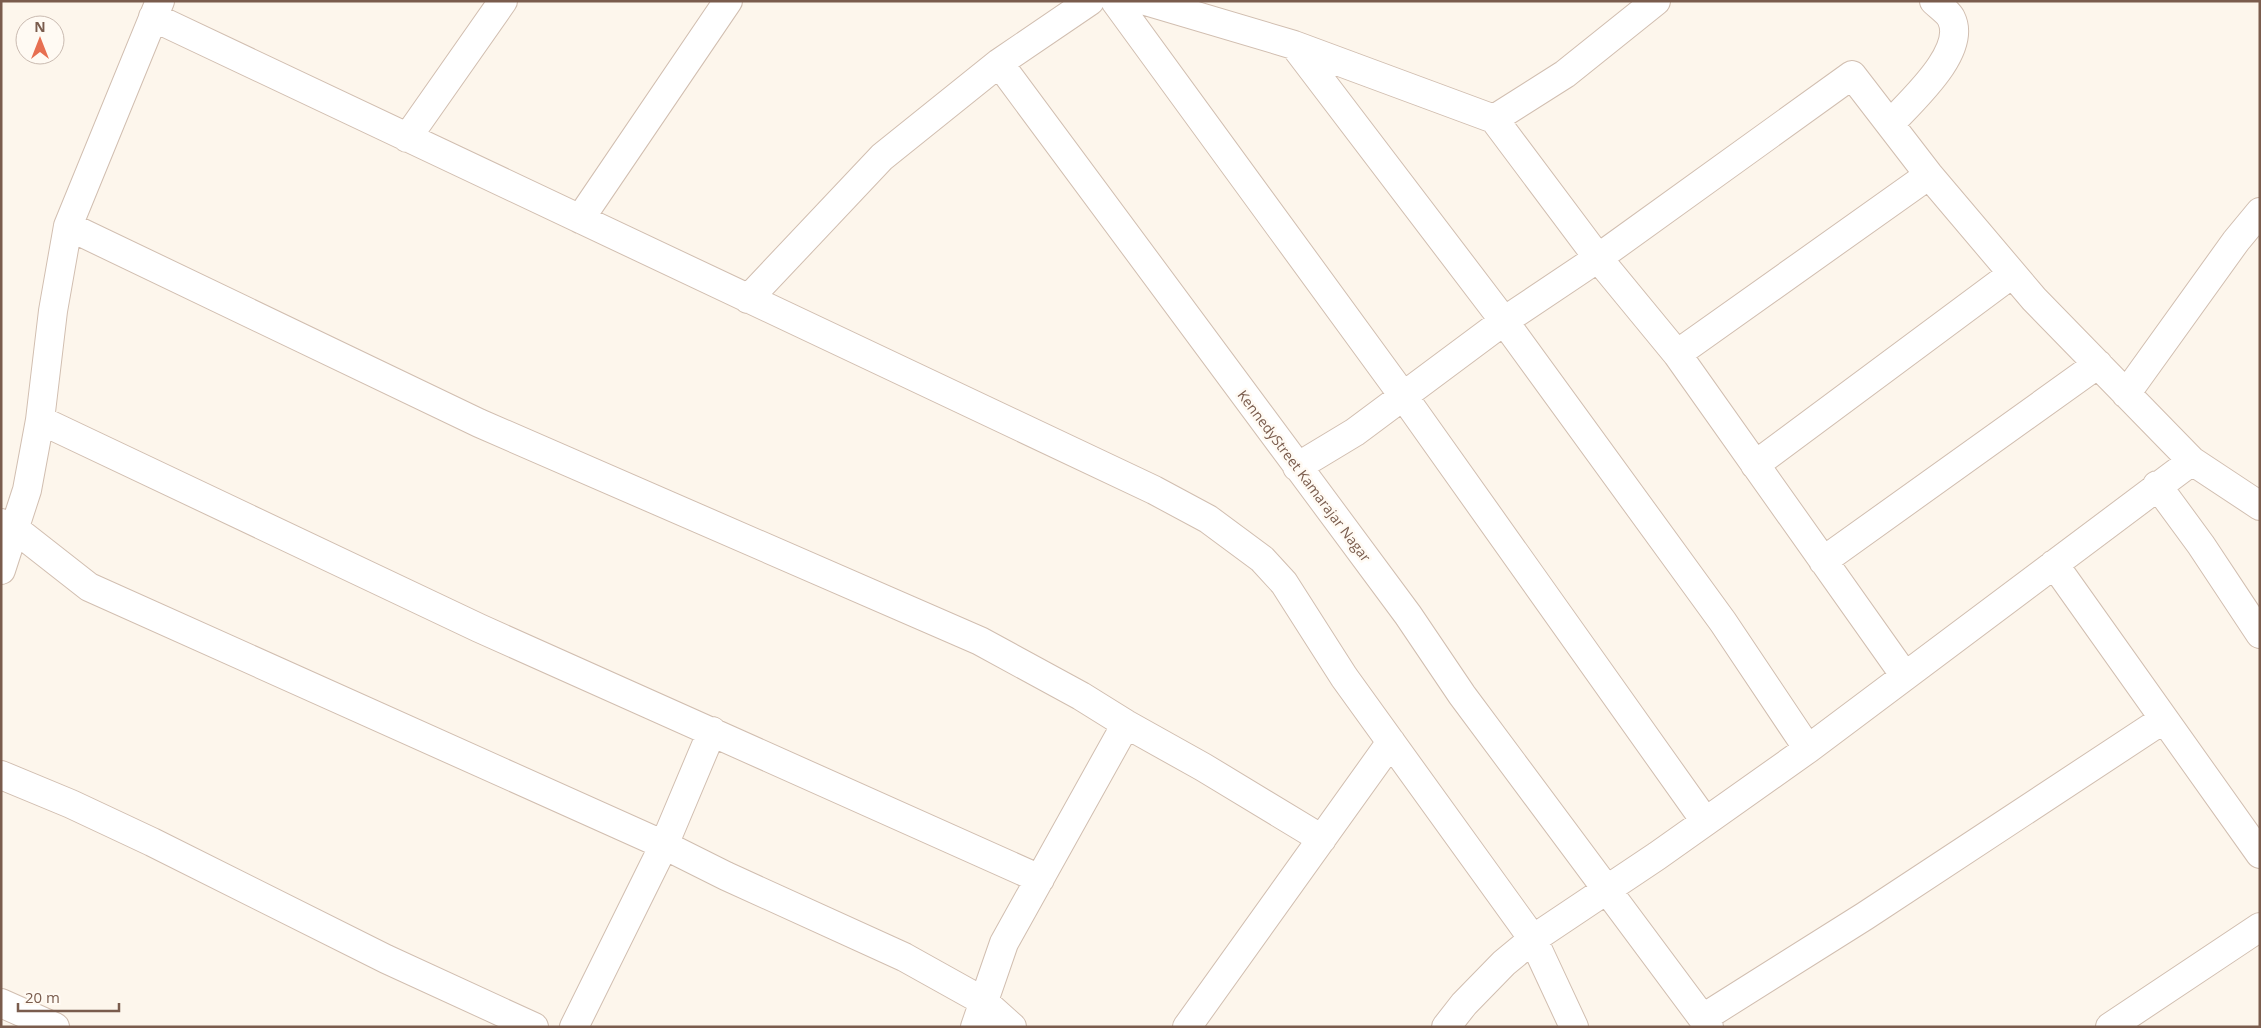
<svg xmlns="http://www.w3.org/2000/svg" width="2261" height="1028" viewBox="0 0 2261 1028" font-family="'Open Sans',sans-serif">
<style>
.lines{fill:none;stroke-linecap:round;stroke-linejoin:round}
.street-casing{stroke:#d1beb0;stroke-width:30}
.street{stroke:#fff;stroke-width:28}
.labels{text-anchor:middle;stroke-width:5;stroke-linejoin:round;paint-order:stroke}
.street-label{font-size:14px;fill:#7a5c4d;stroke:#fffaf3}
</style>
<rect width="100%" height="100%" fill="#fdf6ec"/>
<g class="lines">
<g class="street-casing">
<path id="street" d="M1115 1 1404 397 1705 821
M1146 1 1294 45 1494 119 1598 258 1677 354 1905 676
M153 17 1154 490 1208 519 1262 559 1284 583 1344 677 1533 939 1574 1027
M1294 45 1504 321 1723 622 1808 749
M999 63 1408 615 1462 695 1709 1027
M1494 119 1565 74 1656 1
M1890 124C1911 101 1968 51 1951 18 1948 12 1939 6 1934 1
M407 138 503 1
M580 219 728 1
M68 226 479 423 980 641 1081 696 1126 724 1203 767 1322 839
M748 299 882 157 999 63 1090 1
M1677 354 1929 175
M2126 394 2236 241 2260 212
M40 420 479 628 1040 879
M1755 465 2012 274
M1297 467 1355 432 1504 321 1598 258 1852 75 1929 175 2034 299 2192 461 2260 506
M2157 485 2201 545 2260 634
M1 523 15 529 89 587 664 845 726 876 904 957 983 1001 1012 1027
M1823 561 2098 364
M2054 564 2260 854
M1 570 27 490 40 420 53 311 68 226 160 1
M1 775 71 804 152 842 386 959 534 1027
M1 1003 55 1027
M1703 1018 1865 916 2164 719
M574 1027 664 845 712 731
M975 1027 1004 943 1126 724
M1187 1027 1391 742
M1446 1027 1464 1004 1504 963 1533 939 1657 856 1808 749 2192 461
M2110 1027 2260 927"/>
</g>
<use href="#street" class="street"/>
</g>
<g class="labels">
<g class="street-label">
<text transform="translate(1304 476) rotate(53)" y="5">KennedyStreet Kamarajar Nagar</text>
</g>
</g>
<rect width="2261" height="1028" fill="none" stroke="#7a5c4d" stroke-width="5"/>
<g transform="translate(40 40)"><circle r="24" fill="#fffaf3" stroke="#cabbb1"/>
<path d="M0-4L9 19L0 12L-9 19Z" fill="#e76f51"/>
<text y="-8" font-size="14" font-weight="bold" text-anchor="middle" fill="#7a5c4d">N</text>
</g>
<path d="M18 1003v8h101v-8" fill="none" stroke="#7a5c4d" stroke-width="2.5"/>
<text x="25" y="1003" font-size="15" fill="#7a5c4d" stroke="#fffaf3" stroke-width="4" paint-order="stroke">20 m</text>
</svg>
